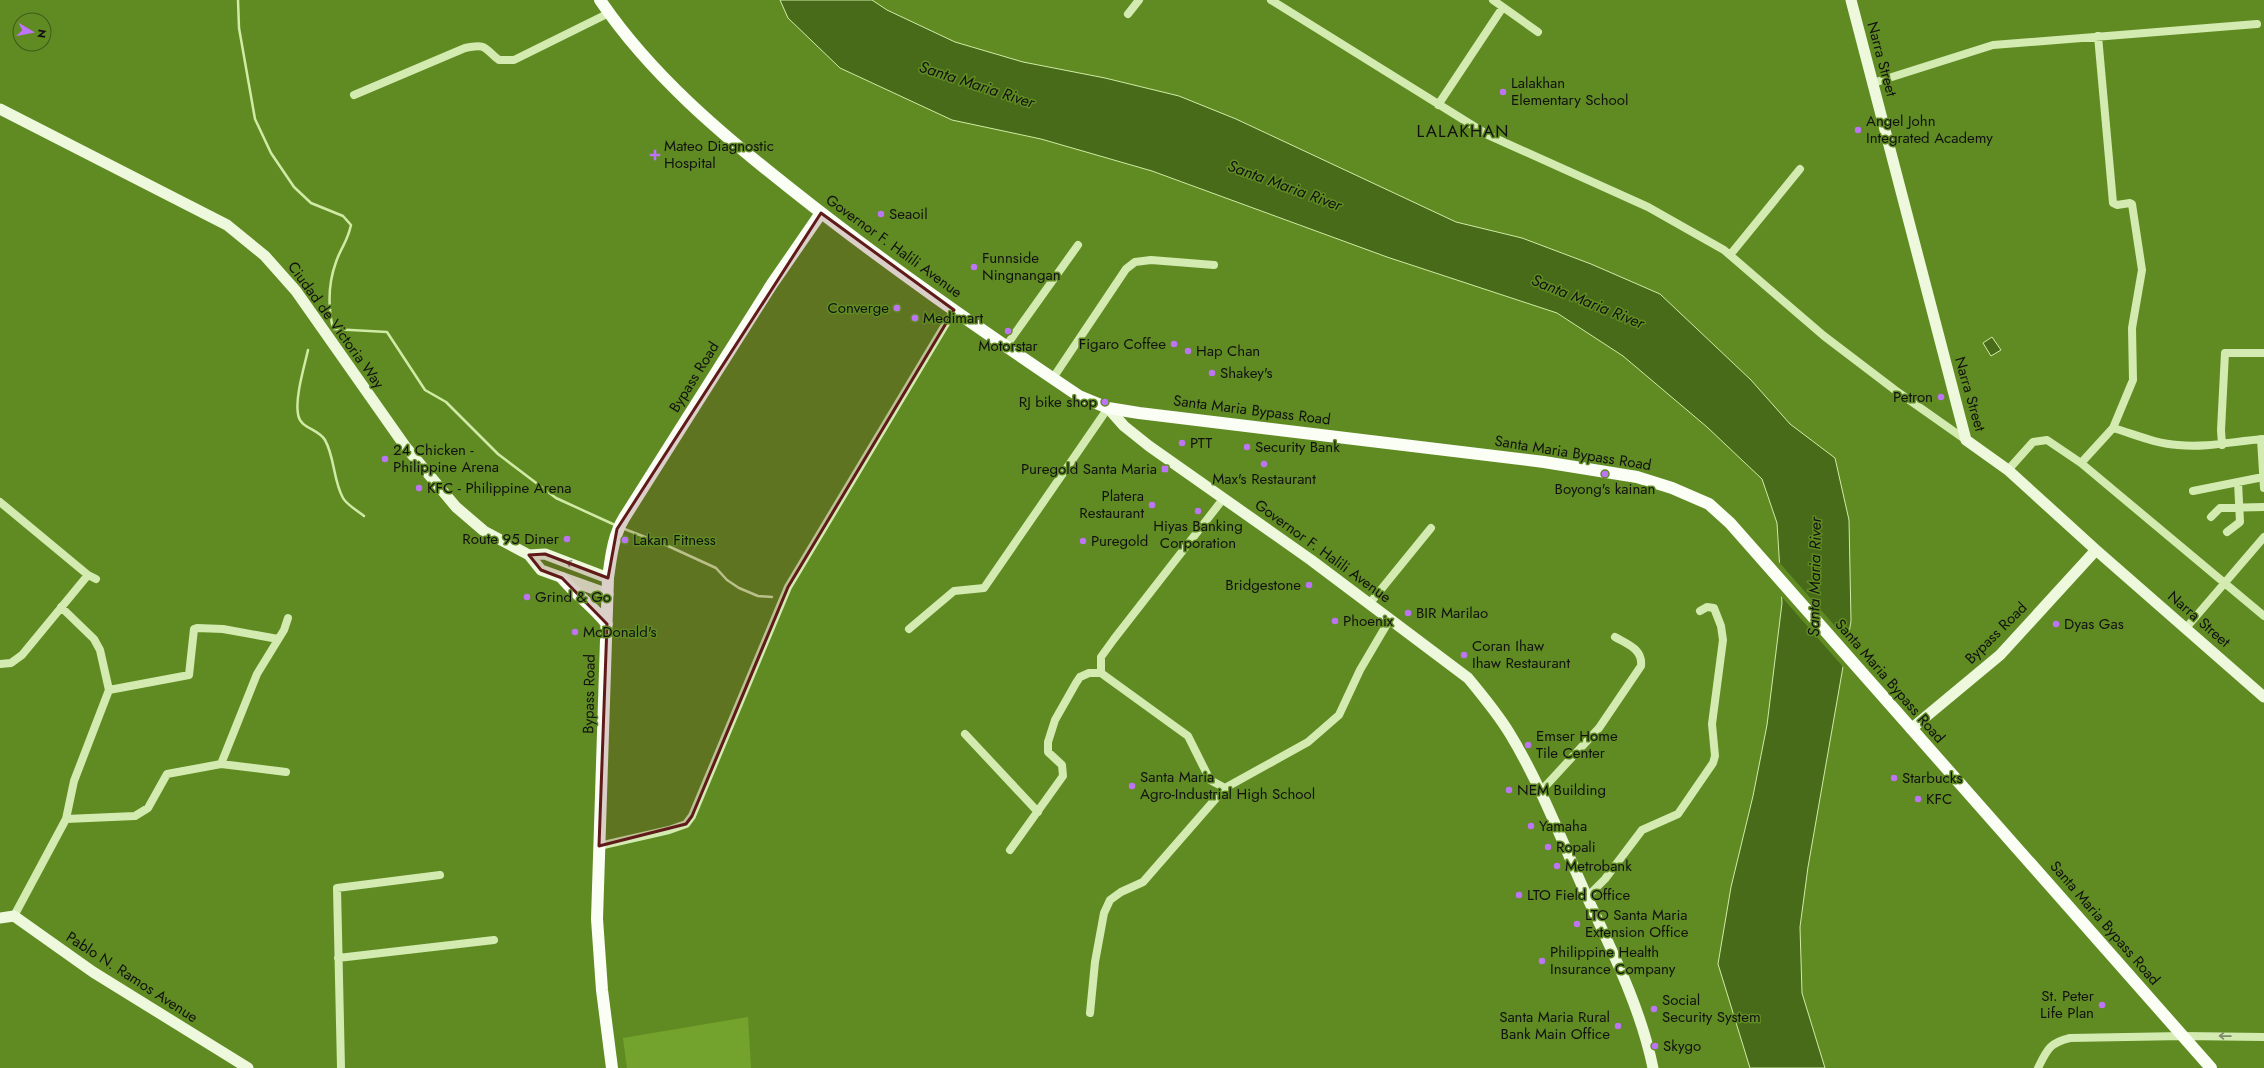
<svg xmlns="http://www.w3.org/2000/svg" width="2264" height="1068" viewBox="0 0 2264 1068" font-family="Jost,sans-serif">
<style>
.green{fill:#74a32d}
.water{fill:#486b19;stroke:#d0eba5}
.pier{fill:#608b23}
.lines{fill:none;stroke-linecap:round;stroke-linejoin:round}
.stream{stroke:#d0eba5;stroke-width:2.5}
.street{stroke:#d3ebb1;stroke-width:8}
.secondary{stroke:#edf8dc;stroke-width:11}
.primary{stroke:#fafef5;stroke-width:12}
.oneway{stroke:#8a9081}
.oneway2{stroke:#7c8969}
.marked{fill:#601a1a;fill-opacity:0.2;stroke:#601a1a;stroke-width:3;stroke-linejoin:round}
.poi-dot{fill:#bd74f5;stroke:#608b23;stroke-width:1.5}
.labels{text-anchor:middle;stroke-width:3;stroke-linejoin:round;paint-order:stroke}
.street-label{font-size:15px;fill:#111;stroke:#608b23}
.poi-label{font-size:15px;fill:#111;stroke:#608b23;text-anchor:start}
.water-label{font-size:16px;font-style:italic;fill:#111;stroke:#608b23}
.quarter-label{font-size:17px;letter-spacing:1px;fill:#111;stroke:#608b23}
</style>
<rect width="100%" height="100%" fill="#608b23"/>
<path class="green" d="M748 1017 751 1068H627L623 1038Z"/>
<path class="water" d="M780 0H872L887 10 955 42 1023 62 1105 78 1179 96 1236 119 1456 222 1522 238 1591 264 1660 294 1751 380 1790 424 1835 458 1849 520 1851 621 1808 867 1800 927 1802 993 1825 1068H1750L1718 964 1731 887 1753 796 1767 725 1782 603 1777 523 1762 479 1707 427 1623 356 1557 313 1387 257 1152 171 1041 139 952 120 840 68 788 18Z
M1992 337 2001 350 1991 356 1983 343Z"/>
<path class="pier" d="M1778 561 1849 642 1844 668 1780 595Z"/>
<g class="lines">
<path class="stream" d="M238 0 239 28 255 119 271 153 294 187 311 203 343 216 351 225C347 243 341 247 336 262 328 284 328 307 333 329L387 332 425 390 446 402 498 454 556 498 615 525
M308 350C304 368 295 397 298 414 300 429 318 428 325 440 335 458 333 480 343 498 347 505 358 511 364 516
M622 528 668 546 716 568 727 580 739 588 758 596 772 597"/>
<path class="street" d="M1271 0 1488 135 1648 207 1724 250 1824 336 1895 390 1966 440
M1493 0 1538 32
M1128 14 1139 0
M1873 83 1993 45 2257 24
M354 95 465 48C488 43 484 49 499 60H514L609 13
M1438 105 1503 7
M1730 255 1800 169
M1006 346 1078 245
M1053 378 1126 269 1135 262 1151 260 1214 265
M2113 428C2134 434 2156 444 2178 445 2207 448 2235 441 2264 439
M2261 439 2264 488
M2222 445 2221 430 2225 353H2264
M2081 463 2113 428 2133 380 2132 328 2142 270 2132 204 2130 203 2117 205 2113 203 2098 36
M2008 470 2033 442 2047 440 2081 463 2264 616
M2193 491 2263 477
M0 502 88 575 96 579
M2211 517 2220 508 2264 507
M2227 532 2240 522 2238 482
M1370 603 1431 528
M61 607 94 639 100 650 109 690
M2186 628 2264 537
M909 629 954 591 984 588 1108 408
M0 664 11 663 22 655 88 575
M1101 673V657L1114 639 1223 499
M109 690 189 675 194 629 197 628 223 629 278 639
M965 734 1038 812
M221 764 257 674 284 630 288 618
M1540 792 1599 728 1641 666C1643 649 1627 644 1615 637
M66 819 135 816 148 808 167 774 221 764 286 772
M599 846 669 830 686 824 692 816 788 587 954 310
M1010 850 1063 776 1062 765 1048 752V742L1055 720 1076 683 1080 677 1089 673H1101L1188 736 1210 780 1225 788 1308 742 1339 715 1360 670 1390 619
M1587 897 1605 879 1642 830 1678 814 1713 763 1715 756 1712 724 1723 640 1721 626 1714 608 1707 607 1700 611
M14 916 66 819 74 781 109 690
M338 958 494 940
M1090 1013 1095 962 1104 913 1110 900 1121 892 1143 882 1225 788
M341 1068 337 888 440 875
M2038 1068C2047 1050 2049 1043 2070 1038L2183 1036 2264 1037"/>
<path class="secondary" d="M1851 0 1966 440 2008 470 2096 550 2264 697
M0 109 227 225 265 256 296 291 405 446 456 507 484 531 529 555 541 570 608 594
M1108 408 1124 426 1149 446 1311 560 1468 678C1483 696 1498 714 1510 734 1541 785 1563 844 1588 899 1613 953 1641 1009 1653 1068
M529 555 545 554 608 578
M1911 729 2000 655 2096 550
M0 918 14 916 93 972 248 1068"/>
<path class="primary" d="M600 0C650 74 721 134 791 189 884 263 981 330 1079 396L1108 408 1139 413 1544 462 1637 477 1672 488 1709 504 1730 523 2211 1068
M562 578C576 595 594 607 607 624
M612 1068 602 990 597 919 608 578C611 557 613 536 624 518L772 284 821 213"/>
</g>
<defs><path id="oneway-shaft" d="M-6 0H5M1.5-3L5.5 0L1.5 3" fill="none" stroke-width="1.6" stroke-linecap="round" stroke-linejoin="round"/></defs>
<use class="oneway" href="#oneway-shaft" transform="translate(572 564) rotate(-159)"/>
<use class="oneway2" href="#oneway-shaft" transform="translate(2225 1036) rotate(-179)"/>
<path class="marked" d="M821 213 954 310 788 587 692 816 686 824 599 846 607 624 562 578 541 570 529 555 545 554 608 578 617 529Z"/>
<g class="poi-dot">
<circle cx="1503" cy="92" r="4"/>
<circle cx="1858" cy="130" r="4"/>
<path d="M653 149h4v4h4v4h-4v4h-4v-4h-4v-4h4z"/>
<circle cx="881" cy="214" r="4"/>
<circle cx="974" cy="267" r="4"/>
<circle cx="897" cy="308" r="4"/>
<circle cx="915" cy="318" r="4"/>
<circle cx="1008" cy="331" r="4"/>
<circle cx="1174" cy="344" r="4"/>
<circle cx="1188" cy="351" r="4"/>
<circle cx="1212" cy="373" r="4"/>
<circle cx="1941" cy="397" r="4"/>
<circle cx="1105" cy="402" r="4"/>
<circle cx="1182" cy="443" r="4"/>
<circle cx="1247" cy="447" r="4"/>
<circle cx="385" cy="459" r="4"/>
<circle cx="1264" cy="464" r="4"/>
<rect x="1161" y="465" width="8" height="8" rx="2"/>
<circle cx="1605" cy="474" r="4"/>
<circle cx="419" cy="488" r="4"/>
<circle cx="1152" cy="505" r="4"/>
<circle cx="1198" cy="511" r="4"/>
<circle cx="567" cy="539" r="4"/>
<circle cx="625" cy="540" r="4"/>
<circle cx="1083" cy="541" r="4"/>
<circle cx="1309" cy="585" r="4"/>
<circle cx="527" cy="597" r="4"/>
<circle cx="1408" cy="613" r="4"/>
<circle cx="1335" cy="621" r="4"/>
<circle cx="2056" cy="624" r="4"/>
<circle cx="575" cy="632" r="4"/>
<circle cx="1464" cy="655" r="4"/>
<circle cx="1528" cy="745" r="4"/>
<circle cx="1894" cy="778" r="4"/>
<circle cx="1132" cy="786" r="4"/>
<circle cx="1509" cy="790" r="4"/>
<circle cx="1918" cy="799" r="4"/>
<circle cx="1531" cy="826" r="4"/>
<circle cx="1548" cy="847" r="4"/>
<circle cx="1557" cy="866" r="4"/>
<circle cx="1519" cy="895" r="4"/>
<circle cx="1577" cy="924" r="4"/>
<circle cx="1542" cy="961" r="4"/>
<circle cx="2102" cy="1005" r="4"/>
<circle cx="1654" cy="1009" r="4"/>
<circle cx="1618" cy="1026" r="4"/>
<circle cx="1655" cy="1046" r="4"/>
</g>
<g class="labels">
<g class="street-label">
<text transform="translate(1882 59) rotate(75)" y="5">Narra Street</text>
<text transform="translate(894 246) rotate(36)" y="5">Governor F. Halili Avenue</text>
<text transform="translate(336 325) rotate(54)" y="5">Ciudad de Victoria Way</text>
<text transform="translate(694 377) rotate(-58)" y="5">Bypass Road</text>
<text transform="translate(1970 394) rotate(74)" y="5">Narra Street</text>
<text transform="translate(1252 410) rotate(7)" y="5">Santa Maria Bypass Road</text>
<text transform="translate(1573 453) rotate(9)" y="5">Santa Maria Bypass Road</text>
<text transform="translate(1323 551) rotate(36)" y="5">Governor F. Halili Avenue</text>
<text transform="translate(2199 619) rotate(41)" y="5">Narra Street</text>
<text transform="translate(1996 633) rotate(-45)" y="5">Bypass Road</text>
<text transform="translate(1890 681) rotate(49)" y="5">Santa Maria Bypass Road</text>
<text transform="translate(589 694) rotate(-89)" y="5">Bypass Road</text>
<text transform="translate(2105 923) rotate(49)" y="5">Santa Maria Bypass Road</text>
<text transform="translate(132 977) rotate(33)" y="5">Pablo N. Ramos Avenue</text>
</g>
<g class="poi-label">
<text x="1511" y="88">Lalakhan<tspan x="1511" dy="17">Elementary School</tspan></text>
<text x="1866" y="126">Angel John<tspan x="1866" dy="17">Integrated Academy</tspan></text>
<text x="664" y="151">Mateo Diagnostic<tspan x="664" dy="17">Hospital</tspan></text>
<text x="889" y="219">Seaoil</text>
<text x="982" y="263">Funnside<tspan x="982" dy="17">Ningnangan</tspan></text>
<text x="889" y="313" text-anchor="end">Converge</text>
<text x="923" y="323">Medimart</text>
<text x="1166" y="349" text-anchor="end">Figaro Coffee</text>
<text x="1008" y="351" text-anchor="middle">Motorstar</text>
<text x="1196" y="356">Hap Chan</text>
<text x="1220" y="378">Shakey's</text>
<text x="1933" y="402" text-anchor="end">Petron</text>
<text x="1097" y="407" text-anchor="end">RJ bike shop</text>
<text x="1190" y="448">PTT</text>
<text x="1255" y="452">Security Bank</text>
<text x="393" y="455">24 Chicken -<tspan x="393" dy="17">Philippine Arena</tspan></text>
<text x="1157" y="474" text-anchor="end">Puregold Santa Maria</text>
<text x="1264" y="484" text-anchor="middle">Max's Restaurant</text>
<text x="427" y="493">KFC - Philippine Arena</text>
<text x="1605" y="494" text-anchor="middle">Boyong's kainan</text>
<text x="1144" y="501" text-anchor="end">Platera<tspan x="1144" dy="17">Restaurant</tspan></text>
<text x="1198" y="531" text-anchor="middle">Hiyas Banking<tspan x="1198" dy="17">Corporation</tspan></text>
<text x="559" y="544" text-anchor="end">Route 95 Diner</text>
<text x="633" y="545">Lakan Fitness</text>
<text x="1091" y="546">Puregold</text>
<text x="1301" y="590" text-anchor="end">Bridgestone</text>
<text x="535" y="602">Grind &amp; Go</text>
<text x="1416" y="618">BIR Marilao</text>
<text x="1343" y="626">Phoenix</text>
<text x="2064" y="629">Dyas Gas</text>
<text x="583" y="637">McDonald's</text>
<text x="1472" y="651">Coran Ihaw<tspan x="1472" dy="17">Ihaw Restaurant</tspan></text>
<text x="1536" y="741">Emser Home<tspan x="1536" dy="17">Tile Center</tspan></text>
<text x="1140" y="782">Santa Maria<tspan x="1140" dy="17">Agro-Industrial High School</tspan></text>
<text x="1902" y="783">Starbucks</text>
<text x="1517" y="795">NEM Building</text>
<text x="1926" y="804">KFC</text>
<text x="1539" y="831">Yamaha</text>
<text x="1556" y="852">Ropali</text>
<text x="1565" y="871">Metrobank</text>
<text x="1527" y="900">LTO Field Office</text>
<text x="1585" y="920">LTO Santa Maria<tspan x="1585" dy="17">Extension Office</tspan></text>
<text x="1550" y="957">Philippine Health<tspan x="1550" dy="17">Insurance Company</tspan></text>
<text x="2094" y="1001" text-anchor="end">St. Peter<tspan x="2094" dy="17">Life Plan</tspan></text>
<text x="1662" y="1005">Social<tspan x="1662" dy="17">Security System</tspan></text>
<text x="1610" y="1022" text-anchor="end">Santa Maria Rural<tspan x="1610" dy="17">Bank Main Office</tspan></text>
<text x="1663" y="1051">Skygo</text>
</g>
<g class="water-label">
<text transform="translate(977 84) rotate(18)" y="6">Santa Maria River</text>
<text transform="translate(1285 185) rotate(20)" y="6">Santa Maria River</text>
<text transform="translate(1588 301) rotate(22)" y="6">Santa Maria River</text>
<text transform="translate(1814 577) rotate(-89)" y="6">Santa Maria River</text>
</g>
<g class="quarter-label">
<text x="1463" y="137">LALAKHAN</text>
</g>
</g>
<g transform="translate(32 32) rotate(100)"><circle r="19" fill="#608b23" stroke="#405a1c"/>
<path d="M0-3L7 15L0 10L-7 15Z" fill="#bd74f5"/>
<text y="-6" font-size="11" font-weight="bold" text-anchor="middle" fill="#111111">N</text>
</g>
</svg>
